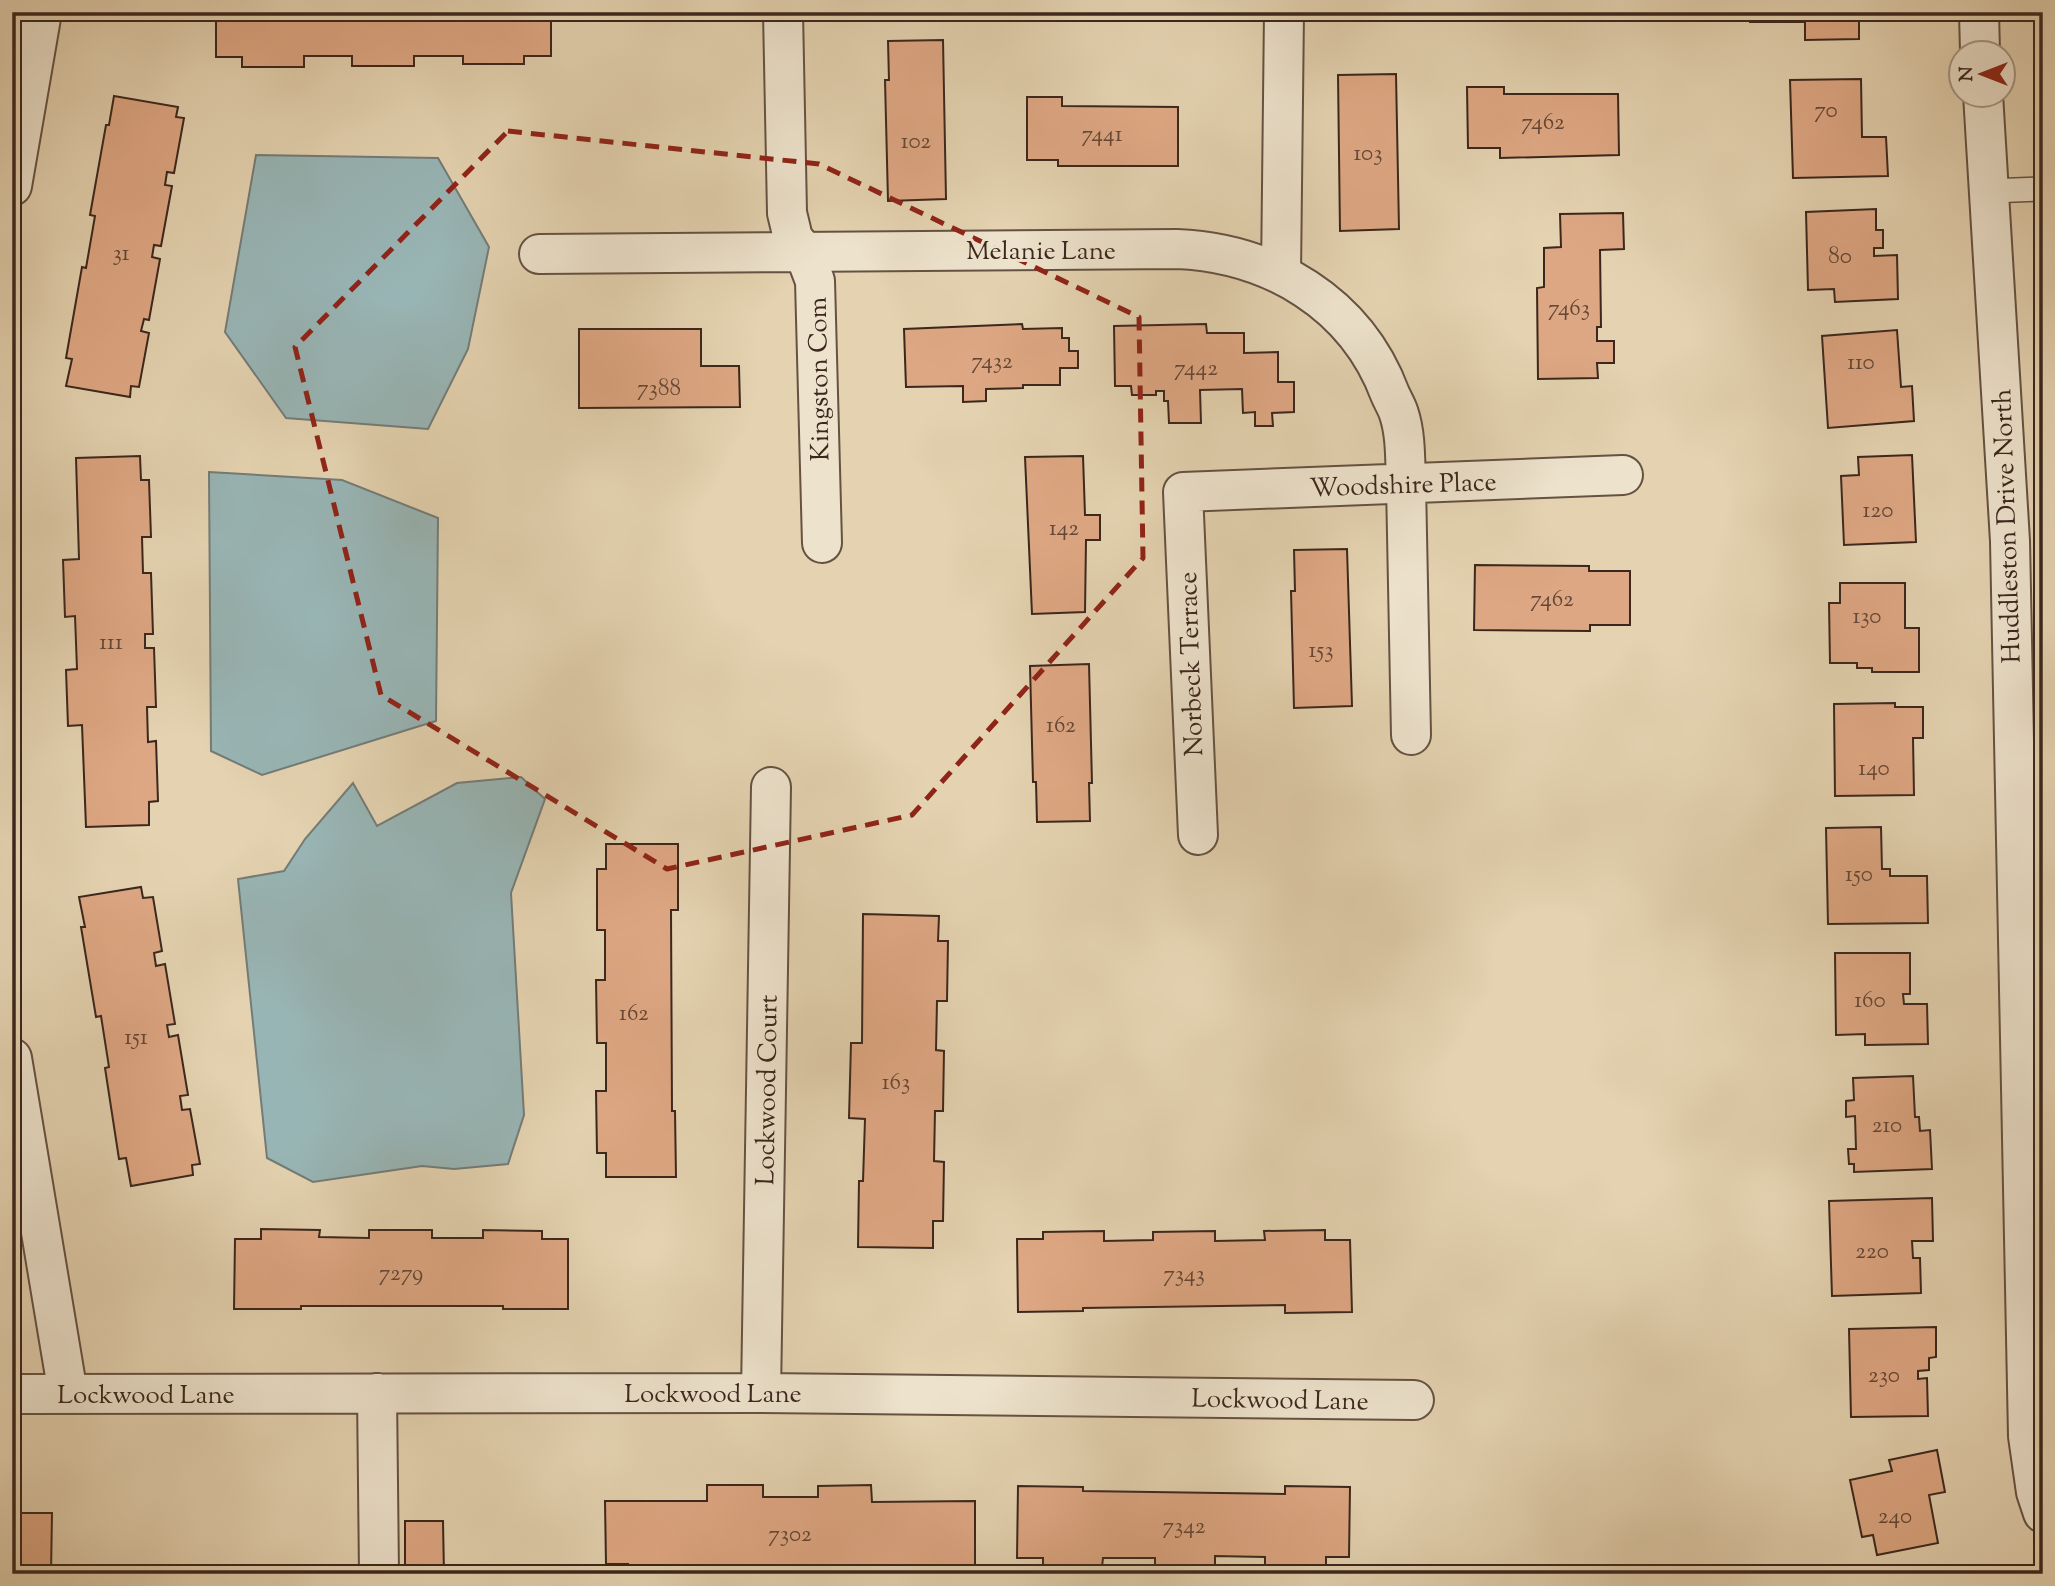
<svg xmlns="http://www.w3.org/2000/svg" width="2055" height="1586" viewBox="0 0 2055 1586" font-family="'Sorts Mill Goudy',serif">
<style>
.water{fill:#98b5b5;stroke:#737c78;stroke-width:2}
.building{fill:#dea783;stroke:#3b271d;stroke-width:2}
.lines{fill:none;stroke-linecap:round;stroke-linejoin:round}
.service-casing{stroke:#655242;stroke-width:26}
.minor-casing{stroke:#655242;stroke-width:42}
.service{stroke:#ede2cc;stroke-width:23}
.minor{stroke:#ede2cc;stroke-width:38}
.marked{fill:none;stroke:#8f2418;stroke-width:5;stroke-dasharray:14 9;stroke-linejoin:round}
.labels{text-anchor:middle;stroke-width:6;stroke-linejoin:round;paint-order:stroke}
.number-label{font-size:23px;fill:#644736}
.street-label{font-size:26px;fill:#3b271d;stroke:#ede2cc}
</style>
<rect width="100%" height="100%" fill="#e4d2b0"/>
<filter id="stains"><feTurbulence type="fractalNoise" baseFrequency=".00286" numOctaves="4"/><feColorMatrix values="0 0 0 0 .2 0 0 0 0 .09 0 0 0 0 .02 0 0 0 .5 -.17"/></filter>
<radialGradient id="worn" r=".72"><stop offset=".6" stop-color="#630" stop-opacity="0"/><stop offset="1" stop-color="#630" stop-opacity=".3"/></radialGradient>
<path class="water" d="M256 155 438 158 489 247 468 349 428 429 286 418 225 332Z
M209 472 342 480 438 518 436 721 262 775 211 751Z
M521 777 545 799 511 893 524 1115 508 1164 454 1169 422 1166 313 1182 267 1158 238 879 284 871 305 839 353 783 377 826 457 783Z"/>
<path class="building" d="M216 12H551V56H524V64H463V56H414V66H352V56H304V67H242V57H216Z
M1750 12H1859V39L1805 40V22H1750Z
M943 40 946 199 888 201 885 80H889L888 41Z
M1396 74 1399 229 1340 231 1338 75Z
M1861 79 1862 137H1886L1888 176 1793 178 1790 80Z
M1467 87H1504V94H1618L1619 155 1500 158V148H1468Z
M114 96 178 107 176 117 184 118 174 173 167 172 165 185 172 186 161 246 154 245 152 257 160 259 149 320 144 319 141 331 149 333 139 387 131 386 130 397 66 386 72 359 66 358 82 267 86 268 95 216 90 215 106 125H109Z
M1027 97H1062V106L1178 107V166H1058V160H1027Z
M1876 209V230H1883V248H1874V256L1897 255 1898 299 1835 302 1834 289 1808 290 1806 212Z
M1623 213 1624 249 1600 250 1601 327H1597V341H1614V363H1597L1598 378 1538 379 1537 288 1544 287V248L1561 247 1560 214Z
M1022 324 1023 329 1062 328V338H1069V351H1078V368H1060V385H1023V388L986 389V401L963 402V386L906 387 904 329Z
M1206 324 1207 333H1244V353L1278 352V382H1294V412L1272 413 1273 426H1255V412L1243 413 1242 389 1200 390 1201 423H1169L1168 401H1164V391H1156V395H1132L1131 386H1115L1114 326Z
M579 329H701V366H739L740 407 579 408Z
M1897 330 1901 387 1912 386 1914 421 1828 428 1822 336Z
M1912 455 1916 542 1844 545 1841 476 1859 475 1858 457Z
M140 456 141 480H149L151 537H142L143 573H151L153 634H145V648H154L156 707H147L148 742 156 741 158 801 149 802V825L86 827 82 725 68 726 66 670 77 669 75 616 65 617 63 560 79 559 76 458Z
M1083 456 1085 515H1100V540H1086L1085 612 1032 614 1025 457Z
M1347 549 1352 706 1294 708 1291 591H1295L1294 550Z
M1475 565 1589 566V571H1630V625H1590V631L1474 630Z
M1840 583H1905V628H1919V672H1872V668H1857V663H1830L1829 603H1840Z
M1089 664 1092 783H1089L1090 821 1037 822 1036 782H1033L1030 666Z
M1895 703V707H1923V738H1913L1914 795 1835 796 1834 704Z
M1881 827 1882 869H1890V876H1927L1928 923 1828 924 1826 828Z
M606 844H678V910H671L672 1111H675L676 1177H606V1153H597L596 1091H606V1043H597L596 980H605V930H597V869H606Z
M141 887 143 898 153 897 162 951 154 953 156 966 165 964 175 1024 167 1025 169 1037 178 1035 188 1095 180 1096 182 1110 190 1109 200 1164 192 1165 193 1175 131 1186 126 1158 119 1159 105 1068 109 1067 101 1016 96 1017 81 927H85L79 897Z
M863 914 939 916 938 941H948L947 1001H937L936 1050 944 1051 943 1111H935L934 1161 944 1162 943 1221H933V1248L858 1247 859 1181H863L865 1119 849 1118 851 1043H862Z
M1835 953H1910V994H1903L1904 1004H1927L1928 1044 1865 1045V1034L1836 1035Z
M1913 1076 1915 1117H1919L1920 1131 1930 1130 1932 1169 1854 1172V1164H1849L1848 1149H1856L1855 1116 1846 1117V1101L1854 1100 1853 1078Z
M1932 1198 1933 1241H1912L1913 1258H1920L1921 1293 1832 1296 1829 1201Z
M261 1229 320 1230 319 1237 369 1238V1230H432V1238H483V1230L542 1231V1239H568V1309H503V1306H301V1309H234L235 1239H261Z
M1325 1230V1240H1350L1352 1312 1285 1313V1305L1083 1308V1311L1018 1312 1017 1239H1043V1232L1104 1231V1241L1153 1240V1232L1215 1231V1241L1265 1240 1264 1231Z
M1936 1327V1357L1929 1358V1370L1918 1371V1379L1927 1378 1928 1416 1851 1417 1849 1329Z
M1937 1450 1945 1492 1929 1495 1938 1543 1877 1555 1873 1535 1862 1537 1850 1480 1892 1471 1889 1460Z
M707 1485H763V1497H818V1486L871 1485 872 1502 975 1501V1565H953V1574H891V1565H857V1574H796V1566H783V1574H721V1566H688V1574H628V1564H606L605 1501H707Z
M1018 1486 1083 1487V1491L1285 1494V1486L1350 1487 1349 1557H1326V1567H1265V1557L1215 1556V1568L1155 1567V1558H1103L1102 1567 1043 1566V1558H1017Z
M12 1513H52L51 1574H12Z
M405 1521H443L444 1574H405Z"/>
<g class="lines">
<g class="service-casing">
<path id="service" d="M1989 191 2043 189"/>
</g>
<g class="minor-casing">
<path id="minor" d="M783 12 787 213 793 238 804 252 815 281 822 543
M1979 12 1980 52
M1983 94 2010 541 2028 1436 2036 1492 2043 1513
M12 186 42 12
M539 254 1177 249C1271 253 1356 303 1390 394 1393 401 1397 407 1399 414 1406 435 1405 461 1406 484L1411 735
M1281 274 1284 12
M1198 835 1183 492 1623 475
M12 1058 68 1394
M377 1393 379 1574
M761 1393 771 787
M12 1394 761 1393 1414 1400"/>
</g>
<use href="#service" class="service"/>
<use href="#minor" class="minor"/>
</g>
<path class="marked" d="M508 131 819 164 1139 317 1143 558 912 815 667 869 381 695 295 347Z"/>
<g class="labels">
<g class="number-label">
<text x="1826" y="117">70</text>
<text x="1543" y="129">7462</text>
<text x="1102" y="141">7441</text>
<text x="916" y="148">102</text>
<text x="1368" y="160">103</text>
<text x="121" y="260">31</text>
<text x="1840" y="263">80</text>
<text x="1569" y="315">7463</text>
<text x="992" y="368">7432</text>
<text x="1861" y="369">110</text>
<text x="1196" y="375">7442</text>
<text x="659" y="395">7388</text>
<text x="1878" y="517">120</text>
<text x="1064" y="535">142</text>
<text x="1552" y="606">7462</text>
<text x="1867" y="623">130</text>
<text x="111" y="649">111</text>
<text x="1321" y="657">153</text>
<text x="1061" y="732">162</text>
<text x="1874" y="775">140</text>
<text x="1859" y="881">150</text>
<text x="1870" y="1007">160</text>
<text x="634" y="1020">162</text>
<text x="136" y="1044">151</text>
<text x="896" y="1089">163</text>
<text x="1887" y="1132">210</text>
<text x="1872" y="1258">220</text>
<text x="401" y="1280">7279</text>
<text x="1184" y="1281">7343</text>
<text x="1884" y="1382">230</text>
<text x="1895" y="1523">240</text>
<text x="1184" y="1533">7342</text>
<text x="790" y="1541">7302</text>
</g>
<g class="street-label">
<text x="1041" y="259">Melanie Lane</text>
<text transform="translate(818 379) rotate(-91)" y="9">Kingston Com</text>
<text transform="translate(1403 484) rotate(-2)" y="9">Woodshire Place</text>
<text transform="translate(2006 526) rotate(-92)" y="9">Huddleston Drive North</text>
<text transform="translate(1190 664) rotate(-92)" y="9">Norbeck Terrace</text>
<text transform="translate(766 1090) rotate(-89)" y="9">Lockwood Court</text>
<text x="713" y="1402">Lockwood Lane</text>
<text x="146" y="1403">Lockwood Lane</text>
<text transform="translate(1280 1399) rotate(1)" y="9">Lockwood Lane</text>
</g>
</g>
<rect width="2055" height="1586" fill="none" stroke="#e4d2b0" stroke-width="42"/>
<rect x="14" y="14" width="2027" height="1558" fill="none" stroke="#3b271d" stroke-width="3.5"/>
<rect x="21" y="21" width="2013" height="1544" fill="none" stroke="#3b271d" stroke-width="2"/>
<g transform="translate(1982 74) rotate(270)"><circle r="33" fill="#ede2cc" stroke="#a69786" stroke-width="2"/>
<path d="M0-5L12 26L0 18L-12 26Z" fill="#8f2418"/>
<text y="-10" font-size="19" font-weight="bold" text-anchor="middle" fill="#3b271d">N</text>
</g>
<rect width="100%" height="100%" filter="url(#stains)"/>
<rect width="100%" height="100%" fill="url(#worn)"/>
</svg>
